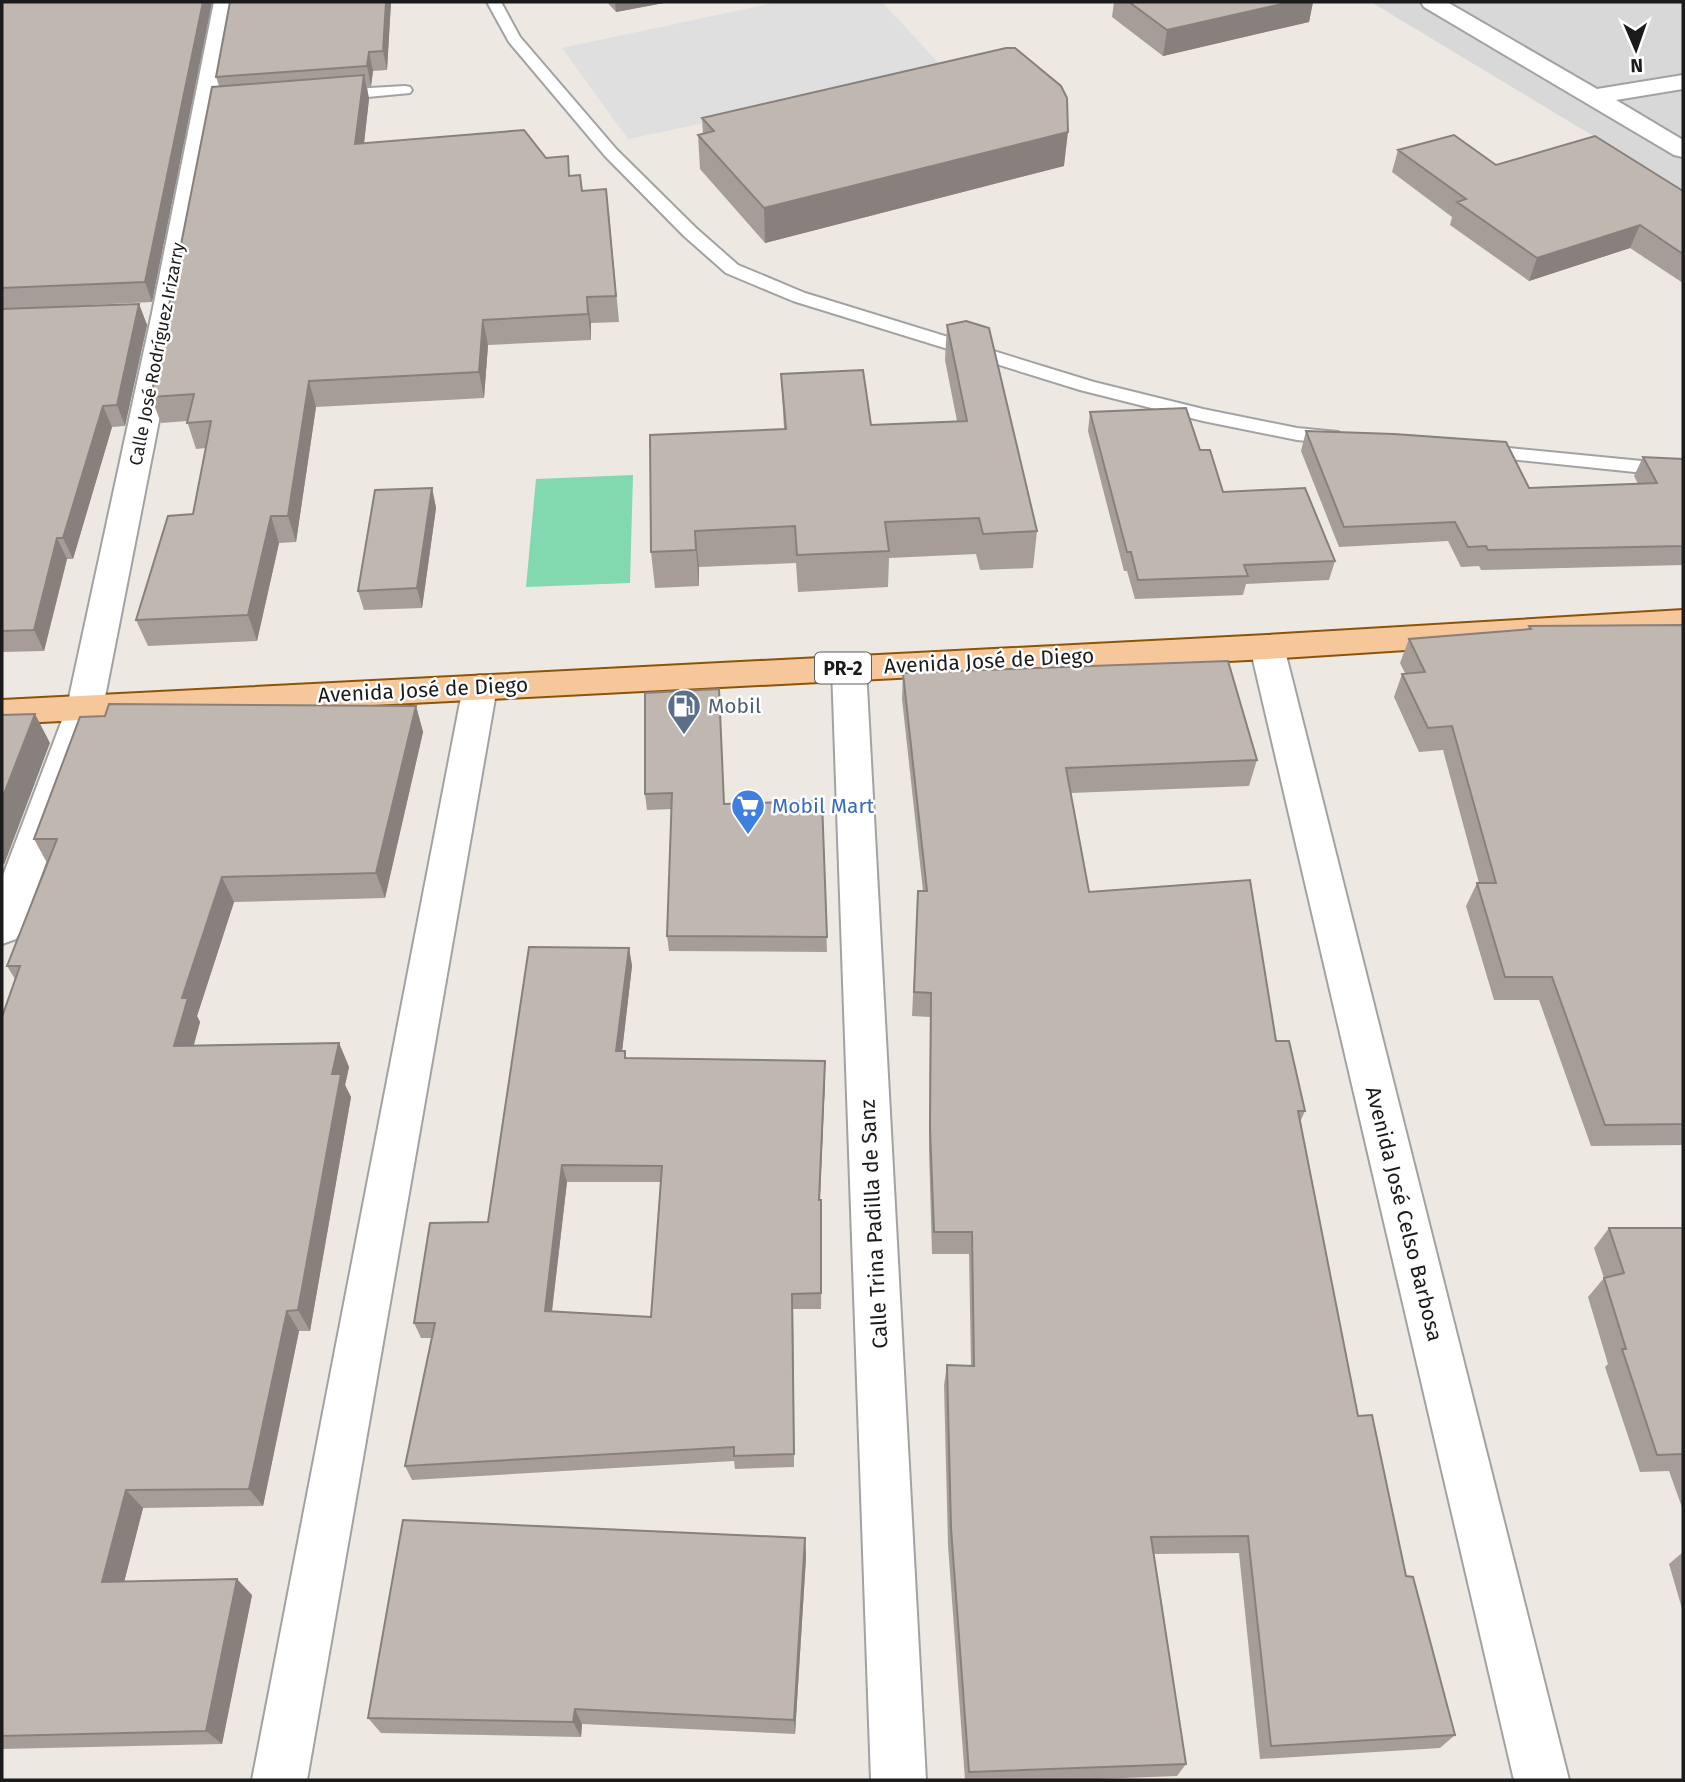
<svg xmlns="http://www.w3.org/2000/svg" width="1685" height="1782" viewBox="0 0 1685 1782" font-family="'Fira Sans',sans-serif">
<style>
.residential{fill:#d9d8d8}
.pitch{fill:#82d9af}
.parking{fill:#dfdfdf}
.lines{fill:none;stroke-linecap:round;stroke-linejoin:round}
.service-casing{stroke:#a2a2a2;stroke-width:4}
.minor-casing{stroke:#a2a2a2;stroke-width:4}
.primary-casing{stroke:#8c5406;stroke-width:4}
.service{fill:#fff;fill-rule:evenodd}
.minor{fill:#fff;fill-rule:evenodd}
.primary{fill:#f7c79c;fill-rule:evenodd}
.wall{fill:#a69d98;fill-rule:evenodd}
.shaded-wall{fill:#87807c}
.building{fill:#c1b7b1;stroke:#87807c;stroke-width:2;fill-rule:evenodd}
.labels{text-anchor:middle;stroke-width:5;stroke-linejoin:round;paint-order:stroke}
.far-street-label{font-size:18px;fill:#1b1b1b;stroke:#fff}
.shield{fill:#fff;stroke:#5f5f5f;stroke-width:2}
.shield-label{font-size:19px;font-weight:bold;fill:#1b1b1b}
.street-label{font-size:21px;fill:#1b1b1b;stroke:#fff}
.service-label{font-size:21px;fill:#4e5e75;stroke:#fff;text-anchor:start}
.shop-label{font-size:21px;fill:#366cbe;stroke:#fff;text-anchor:start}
</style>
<rect width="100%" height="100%" fill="#ede8e1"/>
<path class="residential" d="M1371 2H1683V190Z"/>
<path class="pitch" d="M633 475 630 583 526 587 536 479Z"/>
<path class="parking" d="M778 2H882L947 72 628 139 562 48Z"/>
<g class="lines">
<g class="service-casing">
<path id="service" d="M487 2H501L520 37 617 150 696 228 738 265 805 293 1094 382 1203 409 1297 428 1338 432 1348 438 1338 444 1297 440 1203 421 1080 390 793 301 726 273 684 236 605 156 509 42Z
M405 86 410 87 412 90 410 93 335 100 327 95 335 90Z
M1478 445 1683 465V477L1471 455 1468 451 1471 447Z"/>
</g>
<g class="minor-casing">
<path id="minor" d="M214 2H236L180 313 103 707 22 928 16 939 2 944V878L67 707 152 313Z
M1421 2H1447L1597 89 1683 75V89L1616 100 1683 140V157L1674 155 1424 7Z
M1267 635 1279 639 1284 647 1569 1780H1514L1250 647 1255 639Z
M849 656 861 660 866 668 926 1780H871L832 668 837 660Z
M480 675 492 678 497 687 307 1780H252L463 687 468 678Z"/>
</g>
<g class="primary-casing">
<path id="primary" d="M1683 610V632L1267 659 2 724V700L1267 635Z"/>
</g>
<use href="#service" class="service"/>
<use href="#minor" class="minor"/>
<use href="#primary" class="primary"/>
</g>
<path class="wall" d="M2 2H212L152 302 27 308 139 304 147 325 125 426 112 427 73 559H67L44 651 2 652Z
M391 2 387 70 373 71 371 86H367L369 99 364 144 546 158 570 176 582 191 609 214 619 322 591 323V340L488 345 484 398 316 407 296 542 279 543 257 641 148 646 136 620 193 514 206 448 196 449 187 421 161 423 151 397 219 86 216 77Z
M607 2H669L616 12Z
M1114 2H1313L1309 22 1163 56 1112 17Z
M702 118 1064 166 765 243 700 169 698 135 703 134Z
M1398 150 1683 191V283L1630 248 1529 281 1450 225 1452 217 1392 172Z
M947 325 1037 531 1033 568 980 570 976 554 889 558 888 587 798 592 796 563 699 567V586L655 588 651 552 784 429 781 374 871 425 957 421 945 360Z
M1090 412 1200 450 1223 492 1335 561 1329 580 1246 584 1243 595 1135 599 1127 571H1124L1088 431Z
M1306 431 1529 488 1638 484 1634 476 1643 457 1683 459V565L1481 570 1479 566 1461 567 1448 541 1339 547 1301 451Z
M432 488 436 508 422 608 364 610 358 591Z
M1683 625V1145L1591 1146 1539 1000H1494L1466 906 1477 883H1479L1443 750 1419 752 1394 697 1402 674 1405 673 1400 663 1409 639 1528 630 1529 626Z
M903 673 1257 760 1249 786 1071 793 1089 892 1276 1041 1305 1111 1300 1122 1358 1416 1406 1576 1455 1735 1440 1748 1260 1759 1239 1553 1154 1554 1186 1764 1177 1776 1069 1780H965L948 1545 944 1385 947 1365H971L969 1254H932L929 1151 930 1017 912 1016 918 891H923L902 699Z
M720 705 724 804 822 801 827 952 669 951 667 936 672 809 647 810 645 794Z
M416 706 423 732 385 898 234 902 197 1016 200 1022 194 1045 339 1043 349 1067 345 1085 351 1097 310 1331H299L263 1506 143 1508 124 1582 252 1595 222 1744 2 1749V1017L15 979 7 966 47 863 34 839Z
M629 948 632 966 622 1051 627 1058 825 1079 820 1200 822 1216 821 1309H793L794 1467 735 1469 734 1461 412 1480 405 1466 432 1338H421L414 1323 488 1222ZM567 1182H661L651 1317 552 1312Z
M1609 1228H1683V1510L1669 1471 1640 1472 1605 1367 1608 1364 1588 1297 1604 1278 1594 1248Z
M805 1538 806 1557 795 1734 582 1724 581 1737 381 1733 368 1718Z
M1683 1552V1612L1669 1564Z"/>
<path class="shaded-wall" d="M203 2H212L152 302 145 282Z
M386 2H391L387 70 383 51Z
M615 2H669L616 12Z
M1291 2H1313L1309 22 1163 56 1167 30Z
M369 52 373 71 371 86 367 66Z
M364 75 369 99 361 169 355 144Z
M1068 132 1064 166 765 243 764 208Z
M1640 225 1630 248 1529 281 1537 258Z
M587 297 591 323V340L588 314Z
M139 304 147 325 125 426 117 405Z
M483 320 488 345 484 398 479 372Z
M309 381 316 407 296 542 288 516Z
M103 406 112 427 73 559 63 538Z
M432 488 436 508 422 608 417 588Z
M271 516 279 543 257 641 248 615Z
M695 531 699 567V586L696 550Z
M57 538 67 559 44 651 34 630Z
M416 706 423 732 385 898 376 873Z
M35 714 50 743 4 865 2 861V799Z
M222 877 234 902 197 1016 200 1022 187 1069 174 1046 182 998Z
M629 948 632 966 620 1069 616 1051Z
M339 1043 349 1067 345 1085 351 1097 310 1331 298 1310 332 1074Z
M825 1061V1079L819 1216V1200Z
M562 1165 567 1182 550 1326 545 1311Z
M792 1294 793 1309 794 1467V1454Z
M287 1311 299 1331 263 1506 249 1489Z
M126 1490 143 1508 120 1598 102 1582Z
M805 1538 806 1557 795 1734 794 1720Z
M237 1579 252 1595 222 1744 206 1731Z
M575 1709 582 1724 581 1737 573 1722Z"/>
<path class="building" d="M2 2H203L145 282 2 288Z
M230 2H386L383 51 369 52 367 66 216 77Z
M1129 2H1291L1167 30Z
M1006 48H1015L1061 86 1067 98 1068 132 764 208 698 135 714 131 702 118Z
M364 75 355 144 524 130 546 158 568 156 569 176 580 175 582 191 606 189 616 296 587 297 588 314 483 320 479 372 309 381 288 516H271L248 615 136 620 168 516 193 514 211 421 187 423 194 394 151 397 212 87Z
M1454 135 1496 165 1595 136 1683 191V254L1640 225 1537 258 1457 202 1466 199 1398 150Z
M139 304 117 405 103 406 63 538H57L34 630 2 631V309Z
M966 321 989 328 1037 531 983 534 979 518 885 522 889 551 797 555 795 526 695 531 696 550 651 552 650 435 786 429 781 374 863 370 871 425 967 421 947 325Z
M1186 408 1200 450H1210L1223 492 1305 488 1335 561 1244 565 1248 576 1138 580 1131 552H1127L1090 412Z
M1306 431 1394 434 1506 442 1529 488 1657 483 1643 457 1683 459V546L1488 550 1486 546 1468 547 1455 522 1344 527Z
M432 488 417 588 358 591 375 490Z
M1683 625V1124L1605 1125 1552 977H1505L1477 883H1496L1452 726 1428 728 1402 674 1425 672 1409 639 1531 629 1529 626Z
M1228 661 1257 760 1066 768 1089 892 1250 880 1276 1041H1289L1305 1111H1298L1358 1416 1372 1415 1406 1576 1413 1577 1455 1735 1271 1746 1248 1536 1151 1537 1186 1764 969 1772 951 1528 947 1365 974 1366 972 1232H934L930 1128 931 993 914 992 918 891H927L903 673Z
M719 689 724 804 822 801 827 937 667 936 672 793 645 794V693Z
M109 704 416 706 376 873 222 877 182 998H188L174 1046 339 1043 332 1074H341L298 1310 287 1311 249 1489 126 1490 102 1582 237 1579 206 1731 2 1736V1017L20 966H7L57 839H34L80 717 105 716Z
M35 714 2 799V715Z
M529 947 629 948 616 1051H625V1058L825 1061 819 1200H821V1293L792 1294 794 1454 734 1456V1447L405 1466 435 1323H414L430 1223 488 1222ZM562 1165 662 1166 651 1317 545 1311Z
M1609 1228H1683V1454L1657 1455 1622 1349H1626L1604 1278 1624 1273Z
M403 1520 805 1538 794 1720 575 1709 573 1722 368 1718Z"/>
<defs>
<g id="fuel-pin" transform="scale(1.75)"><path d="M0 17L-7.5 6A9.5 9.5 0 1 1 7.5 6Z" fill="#5c6f8a" stroke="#fff"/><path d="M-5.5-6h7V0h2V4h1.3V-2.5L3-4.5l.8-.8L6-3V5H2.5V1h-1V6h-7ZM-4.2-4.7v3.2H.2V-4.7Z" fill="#fff"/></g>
<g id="supermarket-pin" transform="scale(1.75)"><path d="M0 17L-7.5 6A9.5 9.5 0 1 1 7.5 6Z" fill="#3f7fe0" stroke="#fff"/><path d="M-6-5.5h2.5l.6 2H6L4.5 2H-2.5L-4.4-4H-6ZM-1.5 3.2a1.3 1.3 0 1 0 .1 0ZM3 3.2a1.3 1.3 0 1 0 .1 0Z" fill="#fff"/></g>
</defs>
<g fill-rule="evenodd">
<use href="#fuel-pin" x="684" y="706"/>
<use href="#supermarket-pin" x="748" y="806"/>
</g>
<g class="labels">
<g class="far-street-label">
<text transform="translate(157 354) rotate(-79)" y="6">Calle José Rodríguez Irizarry</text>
</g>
<rect class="shield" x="815" y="652.5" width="56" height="31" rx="5"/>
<g class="shield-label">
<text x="843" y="675">PR-2</text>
</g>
<g class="street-label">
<text transform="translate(989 661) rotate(-3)" y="7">Avenida José de Diego</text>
<text transform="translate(423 690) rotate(-3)" y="7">Avenida José de Diego</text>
<text transform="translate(1404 1214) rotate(76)" y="7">Avenida José Celso Barbosa</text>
<text transform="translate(874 1224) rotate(-93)" y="7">Calle Trina Padilla de Sanz</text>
</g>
<g class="service-label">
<text x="708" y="713">Mobil</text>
</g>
<g class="shop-label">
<text x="772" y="813">Mobil Mart</text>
</g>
</g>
<rect width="1685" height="1782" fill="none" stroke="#1b1b1b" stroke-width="7"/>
<g transform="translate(1636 49) rotate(178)" stroke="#ffffff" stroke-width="5" paint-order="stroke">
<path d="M0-5L12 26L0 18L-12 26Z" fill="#1b1b1b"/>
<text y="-10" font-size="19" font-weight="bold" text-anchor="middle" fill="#1b1b1b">N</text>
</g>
</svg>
